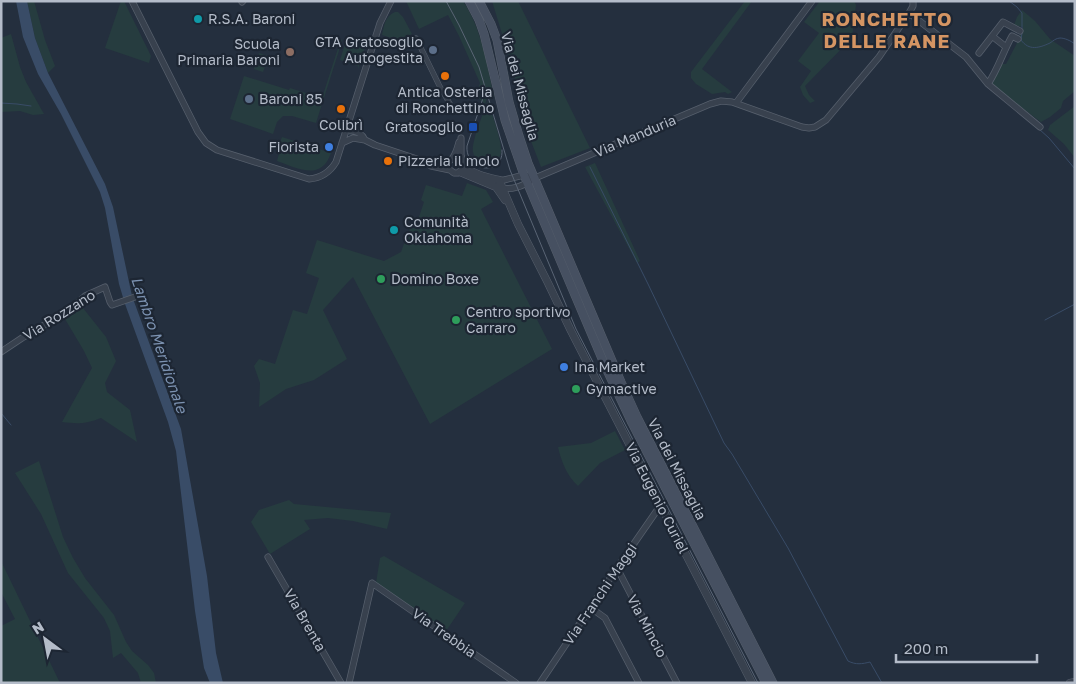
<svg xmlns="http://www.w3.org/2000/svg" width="1076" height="684" viewBox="0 0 1076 684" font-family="'Golos Text',sans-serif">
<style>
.green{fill:#263c3f}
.water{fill:#394c67}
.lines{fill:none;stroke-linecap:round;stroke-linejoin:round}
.stream{stroke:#394c67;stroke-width:1}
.pedestrian-casing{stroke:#565f6c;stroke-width:5.5}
.minor-casing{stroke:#565f6c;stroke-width:7}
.tertiary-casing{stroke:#565f6c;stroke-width:8}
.secondary-casing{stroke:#565f6c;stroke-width:9}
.pedestrian{stroke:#38414e;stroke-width:4.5}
.minor{stroke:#38414e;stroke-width:5.5}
.tertiary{stroke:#38414e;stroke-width:7}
.secondary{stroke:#465061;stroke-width:8}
.tram{stroke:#5a6575;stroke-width:1}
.culture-dot{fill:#0f9aa8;stroke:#1d2633;stroke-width:2}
.service-dot{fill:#5c6f8a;stroke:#1d2633;stroke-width:2}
.education-dot{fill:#8d6e63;stroke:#1d2633;stroke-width:2}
.food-dot{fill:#e8710a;stroke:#1d2633;stroke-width:2}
.transit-dot{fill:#1a4fb4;stroke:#1d2633;stroke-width:2}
.shop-dot{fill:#3f7fe0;stroke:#1d2633;stroke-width:2}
.leisure-dot{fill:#2e9e5b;stroke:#1d2633;stroke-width:2}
.labels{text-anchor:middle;stroke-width:4.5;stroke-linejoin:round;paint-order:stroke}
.poi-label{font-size:14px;fill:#b4bcc9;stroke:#1d2633;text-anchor:start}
.street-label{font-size:14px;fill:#b4bcc9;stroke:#1d2633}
.water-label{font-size:15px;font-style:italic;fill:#7c92b1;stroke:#1d2633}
.district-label{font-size:19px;font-weight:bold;letter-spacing:1px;fill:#d59563;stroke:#1d2633}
</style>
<rect width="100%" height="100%" fill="#242f3e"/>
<path class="green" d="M27 1H34L45 40 55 66 48 73 35 38Z
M121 1H124L151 56 149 63 105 48Z
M406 1H463C482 30 487 64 494 97L487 99 485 104 476 96 480 83 459 36 448 15 419 29Z
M492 1H518L590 148 541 167 524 123 514 73Z
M745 1H752L702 69 732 92 728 94 725 92 712 94 696 84 691 78V72Z
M820 1H854L856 5 852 38 805 86 809 95 815 101 810 103 803 95 800 87 811 71 798 61 819 33 804 22Z
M1022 10 1035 21 1050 39 1075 56V91L1063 101 1061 108 1050 117 1041 122 1007 97 992 84 1002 64H1006L1016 45 1023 27 1014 25 1017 17Z
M395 12H398L403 17 412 34C400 42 394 39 382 35 384 26 385 16 395 12Z
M11 34 20 67 26 82 44 114 33 115 20 111 1 112V38Z
M341 39 342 41 316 123 292 116H283L277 122 273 134 230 119 244 76 289 90 290 88 322 98Z
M346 41 365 47 358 69V66L340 60Z
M259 53 269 56 263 72 254 69Z
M488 101C491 112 503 143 501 153 497 167 476 167 473 152 471 143 484 111 488 101Z
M1075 106V158L1064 144 1048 130 1050 125Z
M282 137 331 153C321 182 297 168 277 161L282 143 280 142Z
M595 163 640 261 637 263 585 167Z
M467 183 486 190 493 202 481 209 552 349 430 424 353 277 347 283 323 310 347 359 314 380 286 389 259 407 260 383 254 366 259 359 275 364 293 310 307 314 319 278 306 273 317 240C340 247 361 254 384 261L401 252 412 222 417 223 424 202 421 200 426 185 462 196Z
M83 308 106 337 116 361 105 383 107 392 130 410 137 442 101 418C86 424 78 424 62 422L92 368 84 351 65 319Z
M615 431 625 450 600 463 578 486C567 476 561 461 558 447L591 443Z
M39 461 63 537 73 558 85 578 114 615 126 642 132 651 148 665 154 673 156 683H141L138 673 121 653 113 658 110 631 104 618 68 573 41 514 15 473Z
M289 500 294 504 391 513 387 529 353 521 328 518 304 520 310 529 270 554 251 522 259 510Z
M384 556 465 603 446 631 376 583 380 558Z
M1 561 60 683H1V626L15 619 1 592Z"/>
<path class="water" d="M16 1H27L35 38 48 73 105 184 113 207 132 296 147 337 181 429 207 576 216 653 223 683H210L204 668 195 611 176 451 168 422 125 304 119 284 105 208 100 192 61 114 38 74 23 37Z"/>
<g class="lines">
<path class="stream" d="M1009 1 1017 7 1022 13V29
M1022 33 1021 40C1029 51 1039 48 1050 43 1053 41 1056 38 1060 38 1065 38 1071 41 1075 44
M1 103 17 104 31 106
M1039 129 1049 138 1075 169
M590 167 648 284 724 443 732 454 788 548 848 661C856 665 862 664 870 662L882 683
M1045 320 1075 304
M1 413 11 425"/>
<g class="pedestrian-casing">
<path id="pedestrian" d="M416 38 440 87 453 109"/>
</g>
<g class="minor-casing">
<path id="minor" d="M132 1 198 132 206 143 217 150 309 179C321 178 330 172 336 162L380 23 391 1
M242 2 243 1
M909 13 966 57 988 84 1040 127
M992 36 1006 47
M979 53 1003 22 1020 31
M988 84C998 69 1003 52 1012 36L1018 39
M736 103 812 1
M346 131C355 130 361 132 365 140
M342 143 353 138 365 140 375 145 426 162 431 166 450 170 454 173H458L461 171 464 166 461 155V138
M426 162C431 161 433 163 438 163 453 165 456 153 459 142
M535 178 524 175 504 180H499L496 187C511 191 522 187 535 178L710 104 721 101 732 102 802 127 809 128 815 127 826 120 879 57 909 13 913 6V1
M1 352 22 338 70 310 85 296 105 287 110 302 112 305 135 297
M268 557 341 683
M617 568 677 683
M591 608 605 618 639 683
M349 683 372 583 516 683
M540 683 617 568 660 506"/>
</g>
<g class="tertiary-casing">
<path id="tertiary" d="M464 166C475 175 486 177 499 180L518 224 548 283 571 331 752 683
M460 172 496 187 505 200
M1070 683 1075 682"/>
</g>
<g class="secondary-casing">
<path id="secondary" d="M469 1 479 20 484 34 505 120 524 175 606 368 632 423 766 683
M479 1 491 24 497 40 509 102 519 136 528 163 621 382 637 417 773 683"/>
</g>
<use href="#pedestrian" class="pedestrian"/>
<use href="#minor" class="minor"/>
<use href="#tertiary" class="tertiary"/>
<use href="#secondary" class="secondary"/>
<path class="tram" d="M446 1 459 25 479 67 510 170 576 329 758 683
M484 87 483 98 467 146C465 172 504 177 502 150"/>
</g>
<g class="culture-dot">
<circle cx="198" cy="19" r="5"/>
<circle cx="394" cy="230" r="5"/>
</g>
<g class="service-dot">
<circle cx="433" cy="50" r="5"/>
<circle cx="249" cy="99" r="5"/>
</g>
<circle class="education-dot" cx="290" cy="52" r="5"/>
<g class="food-dot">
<circle cx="445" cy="76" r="5"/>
<circle cx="341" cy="109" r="5"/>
<circle cx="388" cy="161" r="5"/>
</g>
<rect class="transit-dot" x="468" y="122" width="10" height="10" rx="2.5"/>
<g class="shop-dot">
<circle cx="329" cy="147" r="5"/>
<circle cx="564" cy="367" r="5"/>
</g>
<g class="leisure-dot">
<circle cx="381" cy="279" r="5"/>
<circle cx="456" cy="320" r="5"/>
<circle cx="576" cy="389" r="5"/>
</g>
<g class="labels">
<g class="poi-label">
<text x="208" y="24">R.S.A. Baroni</text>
<text x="423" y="47" text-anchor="end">GTA Gratosoglio<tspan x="423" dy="16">Autogestita</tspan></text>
<text x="280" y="49" text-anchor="end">Scuola<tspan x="280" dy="16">Primaria Baroni</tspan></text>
<text x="445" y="97" text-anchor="middle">Antica Osteria<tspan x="445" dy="16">di Ronchettino</tspan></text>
<text x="259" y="104">Baroni 85</text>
<text x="341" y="130" text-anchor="middle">Colibrì</text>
<text x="463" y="132" text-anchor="end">Gratosoglio</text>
<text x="319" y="152" text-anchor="end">Fiorista</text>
<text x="398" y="166">Pizzeria il molo</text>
<text x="404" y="227">Comunità<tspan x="404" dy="16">Oklahoma</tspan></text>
<text x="391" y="284">Domino Boxe</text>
<text x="466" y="317">Centro sportivo<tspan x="466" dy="16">Carraro</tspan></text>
<text x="574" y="372">Ina Market</text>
<text x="586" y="394">Gymactive</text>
</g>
<g class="street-label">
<text transform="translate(520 86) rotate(75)" y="5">Via dei Missaglia</text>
<text transform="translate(635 136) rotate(-23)" y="5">Via Manduria</text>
<text transform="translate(59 315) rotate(-32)" y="5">Via Rozzano</text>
<text transform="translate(677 469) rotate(63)" y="5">Via dei Missaglia</text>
<text transform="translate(657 498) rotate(63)" y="5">Via Eugenio Curiel</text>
<text transform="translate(600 594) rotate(-56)" y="5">Via Franchi Maggi</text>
<text transform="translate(305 620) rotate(60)" y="5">Via Brenta</text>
<text transform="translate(647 626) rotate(62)" y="5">Via Mincio</text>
<text transform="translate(444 633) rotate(35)" y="5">Via Trebbia</text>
</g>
<g class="water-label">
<text transform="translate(159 345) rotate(71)" y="5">Lambro Meridionale</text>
</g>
<g class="district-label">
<text x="887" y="26">RONCHETTO<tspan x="887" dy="22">DELLE RANE</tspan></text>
</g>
</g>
<rect width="1076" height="684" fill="none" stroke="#b4bcc9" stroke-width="5"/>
<g transform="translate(45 639) rotate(328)" stroke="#1d2633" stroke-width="4" paint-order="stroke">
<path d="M0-4L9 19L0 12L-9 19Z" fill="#b4bcc9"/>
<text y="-8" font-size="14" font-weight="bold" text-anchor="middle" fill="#b4bcc9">N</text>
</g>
<path d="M896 654v8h141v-8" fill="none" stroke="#b4bcc9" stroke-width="2.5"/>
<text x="904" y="654" font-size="15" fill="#b4bcc9" stroke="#1d2633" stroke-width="4" paint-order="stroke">200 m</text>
</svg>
